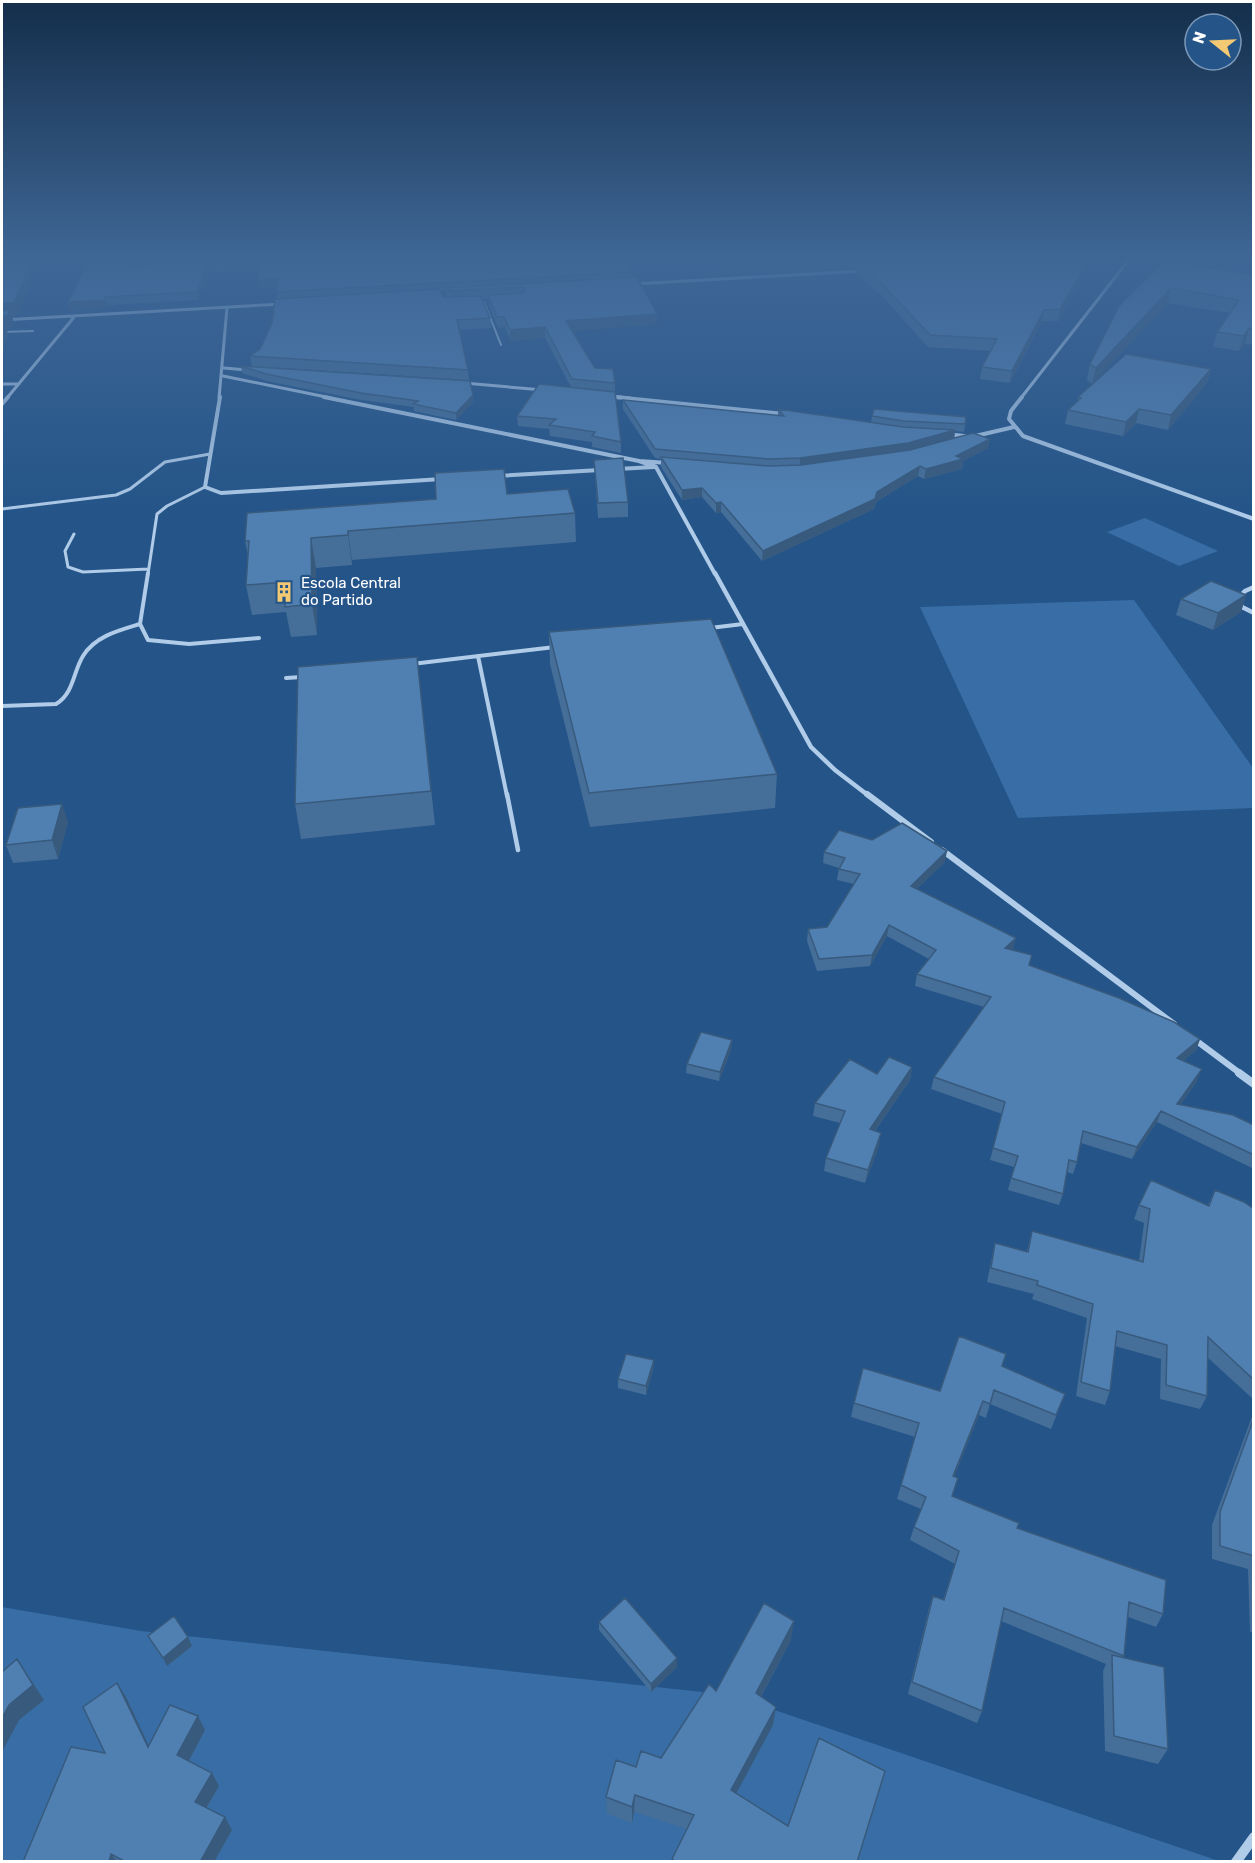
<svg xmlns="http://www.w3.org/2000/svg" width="1255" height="1863" viewBox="0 0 1255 1863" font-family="Rubik,sans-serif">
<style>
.green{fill:#386ea5}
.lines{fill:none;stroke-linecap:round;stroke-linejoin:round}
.lane-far3{stroke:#b0cce9;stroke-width:2}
.lane-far2{stroke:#b0cce9;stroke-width:3}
.lane-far1{stroke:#b0cce9;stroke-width:4}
.lane{stroke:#b0cce9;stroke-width:4.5}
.street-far5{stroke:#b0cce9;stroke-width:3}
.street-far4{stroke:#b0cce9;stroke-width:4}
.street-far3{stroke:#b0cce9;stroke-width:4.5}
.street-far2{stroke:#b0cce9;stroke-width:6}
.street-far1{stroke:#b0cce9;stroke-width:8}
.street{stroke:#b0cce9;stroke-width:10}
.wall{fill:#456e99;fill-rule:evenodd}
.shaded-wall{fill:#385a7d}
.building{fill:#5080b2;stroke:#385a7d;stroke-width:1.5}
.labels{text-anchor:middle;stroke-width:4.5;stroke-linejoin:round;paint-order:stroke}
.far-poi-label{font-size:15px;fill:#fff;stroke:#245488;text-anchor:start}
</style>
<rect width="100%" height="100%" fill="#245488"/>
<path class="green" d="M1145 518 1218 551 1179 566 1107 532Z
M1134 600 1253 768V808L1018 818 920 607Z
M2 1607 141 1631 730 1695 1219 1861H2Z"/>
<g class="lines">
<path class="lane-far3" d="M179 262 180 257
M484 302 501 345
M2 332 33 331"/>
<path class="lane-far2" d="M2 509 116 495 130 489 165 462 210 454
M74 534 65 551 68 567 83 572 148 569
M148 574 157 514 167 506 205 487"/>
<path class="lane-far1" d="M148 573 140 624 148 640 189 644 259 638
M710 628 743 624
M478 656 507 796
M412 664 555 647
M286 678 302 677
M2 706 56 704C74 693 73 672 83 656 95 636 120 630 140 624"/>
<path class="lane" d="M507 794 518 850"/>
<path class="street-far5" d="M1071 259 1097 257
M634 284 863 271
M2 320 282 304
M224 368 247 370
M223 376 331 398
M464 383 543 390
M2 384H19
M610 396 630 398
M7 398 75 316
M219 398 227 308
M1021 398 1131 257"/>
<path class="street-far4" d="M220 397 205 487 221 493 442 479
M324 397 639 461 668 463
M615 397 785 414
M1022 397 1011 411 1009 419 1023 436 1254 519
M2 404 8 397
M947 434 973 437
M971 437 1014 427
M639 461 656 467 715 574
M617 469 654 467
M497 476 600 470"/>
<path class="street-far3" d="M715 573 811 747 835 770 869 796
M1254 587 1245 591 1238 598 1240 606 1254 613"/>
<path class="street-far2" d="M867 794 931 842
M942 850 1174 1024
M1194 1039 1241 1074"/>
<path class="street-far1" d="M1239 1073 1254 1084"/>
<path class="street" d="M1236 1862 1254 1837"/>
</g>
<path class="wall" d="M90 257H137L135 265 209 264V257L633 272V278L657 314V324L572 331 595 368 615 383V392L621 442V453L592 447V442L550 436 549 429 518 426 517 416 571 387 545 338 511 341 505 327 498 328 489 305V299H482L490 318 491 328 459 330 468 370 469 380 252 366 250 356 260 349 272 323 277 298 276 292 277 287 260 288 258 270 210 272V269L198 300 107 305V308L70 311 68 302ZM440 291H446V297H443Z
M716 257H1075L1086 264 1084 274 1058 321H1042L1010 383 980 379 982 367 991 351 928 347 881 295 856 275 857 267 810 270 727 271Z
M1204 263 1200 267 1254 274V345L1245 344 1239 351 1213 347 1217 332 1230 313 1168 303 1093 383 1211 369 1207 383 1168 430 1136 423 1123 436 1065 424 1068 410 1077 402 1078 397 1092 384 1087 380 1090 364 1119 306Z
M241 366 473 395V402L456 420 414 411V407L362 400 267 381 242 373Z
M623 400 778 416V409L871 423 872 416 966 417 964 432 955 431 954 439 988 448 963 461 962 469 924 479 918 476 876 502 874 509 762 561 721 512 716 513 702 497 682 500 661 467V459L655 458 623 409Z
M594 460 628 502V517L598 518Z
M507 494 575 513 576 542 352 560V565L316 568 317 635 291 637 286 612 252 615 246 585 248 556 245 541Z
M1246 595 1241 612 1213 630 1176 615 1181 599Z
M549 632 777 774 775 808 590 827 550 664Z
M417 657 435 825 301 839 295 804Z
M68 822 58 859 13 863 6 845Z
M824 852 945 862 917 889 1013 950 1029 965 1200 1039 1196 1050 1183 1061 1197 1081 1181 1104 1254 1125V1169L1157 1122 1132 1159 1081 1143 1077 1162 1073 1174 1067 1172 1063 1194 1059 1205 1008 1190 1014 1167 990 1160 1002 1114 931 1089 934 1077 984 1007 915 986 917 974 929 959 887 936 870 966 817 971 807 941 808 929 827 927 854 884 837 880 839 868 823 863Z
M732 1040 731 1050 719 1081 686 1073 687 1064Z
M912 1067 910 1080 875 1131 879 1146 865 1183 824 1171 826 1158 840 1123 813 1116 815 1103 877 1074Z
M1215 1190 1254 1209V1400L1207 1357V1396L1200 1409 1160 1399 1161 1359 1115 1346 1110 1391 1105 1405 1076 1396 1087 1318 1032 1299 1034 1294 987 1282 992 1257 995 1243 1027 1251 1032 1231 1139 1261 1144 1223 1134 1219 1139 1205H1208Z
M654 1360 653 1370 646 1395 618 1388V1379Z
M1002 1366 1060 1407 1051 1429 990 1404 986 1418 979 1415 954 1477 952 1496 1017 1528 1163 1614 1156 1627 1128 1617 1123 1658 1168 1749 1158 1764 1105 1751 1103 1671 1106 1664 1001 1621 982 1711 977 1723 908 1694 929 1608 933 1596 943 1600 955 1564 910 1540 914 1527 921 1509 897 1499 915 1437 851 1417 854 1403 940 1391Z
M1254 1411V1633L1250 1632 1248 1569 1212 1559V1525Z
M599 1622 677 1658V1667L651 1692 599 1630Z
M791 1640 761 1697 773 1725 736 1793 788 1826 857 1862H672V1859L687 1829 634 1812 632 1823 607 1814 606 1797 636 1767 661 1758 716 1691Z
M117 1683 126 1697 148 1746 198 1716 205 1730 189 1761 219 1786 207 1808 232 1830 214 1862H23L105 1753Z"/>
<path class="shaded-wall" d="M34 257H42L17 315 12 316 14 323 11 328 7 329 8 335 2 351V303Z
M133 257H137L132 273 131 265Z
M1201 257H1206L1204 263 1188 280 1192 266Z
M208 261 210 269 198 300 197 292Z
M1086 264 1084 274 1058 321 1060 309Z
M278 279 279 287 260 288 258 280Z
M1171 288 1168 303 1092 384 1096 368Z
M105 297 107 305V308L70 311 68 302Z
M1044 310 1042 321 1010 383 1012 371Z
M657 314V324L567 332 566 321Z
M545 327V338L511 341 510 330Z
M1249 328 1245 344 1239 351 1244 336Z
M1211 369 1207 383 1168 430 1171 415Z
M473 395V402L456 420V413Z
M1139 409 1136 423 1123 436 1126 422Z
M955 430 954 439 907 452 800 467V458Z
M990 439 988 448 963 461 962 469 924 479 926 469 956 456Z
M920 466 918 476 876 502 874 509 762 561 763 551 877 492Z
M702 488V497L682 500V490Z
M721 502V512L716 513V503Z
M348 531 352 560V565L348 535Z
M311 538 316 568 317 635 312 604Z
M1246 595 1241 612 1213 630 1218 613Z
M62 804 68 822 58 859 52 840Z
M947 851 945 862 909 897 911 886Z
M889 925 887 936 870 966 872 955Z
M1016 938 1013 950 1005 948Z
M1200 1039 1196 1050 1173 1070 1177 1058Z
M732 1040 731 1050 719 1081 720 1072Z
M912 1067 910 1080 867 1142 870 1129Z
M1202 1069 1197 1081 1173 1116 1177 1104Z
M1161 1111 1157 1122 1132 1159 1137 1147Z
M881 1133 879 1146 865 1183 868 1170Z
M654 1360 653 1370 646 1395V1386Z
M983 1401 979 1415 949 1490 953 1476Z
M794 1621 791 1640 753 1711 756 1693Z
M188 1637 192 1646 167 1666 163 1658Z
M677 1658V1667L651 1692V1684Z
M17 1659 44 1700 19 1720 2 1752V1718Z
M117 1683 126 1697 156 1761 148 1747Z
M776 1707 773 1725 729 1807 731 1790Z
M198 1716 205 1730 185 1768 177 1755Z
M212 1773 219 1786 202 1815 195 1802Z
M635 1795 634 1812 632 1823V1807Z
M225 1817 232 1830 214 1862H200Z
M111 1854 117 1862H109Z"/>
<path class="building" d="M2 257H34L14 303H2Z
M90 257H133L131 265 208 261 197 292 105 297V300L68 302Z
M209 257H326L327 261 386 257H624L633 272 276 292 278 279 258 280V262L209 264Z
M722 257H898L811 262 727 263Z
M981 257H1075L1086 264 1060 309 1044 310 1012 371 982 367 997 339 930 335 882 284 857 264Z
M1168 257H1201L1192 266 1254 274V329L1249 328 1244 336 1217 332 1239 300 1171 288 1096 368 1090 364 1119 306Z
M637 277 657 314 566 321 595 368 613 369 615 383 572 379 545 327 510 330 504 317H497L488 295 522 293 525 290 524 287 450 291 445 288Z
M439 289 443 297 481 296 490 318 457 320 468 370 250 356 260 349 272 323 275 299Z
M10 310 8 315 2 317V311Z
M2 322H5L2 330Z
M1126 354 1211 369 1171 415 1139 409 1126 422 1068 410 1081 398 1078 397Z
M241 366 470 381 473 395 456 413 413 404 418 401 361 393 266 374Z
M539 384 615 392 621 442 592 436 595 432 549 425 556 419 517 416Z
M623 400 784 416 778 409 903 427 955 430 908 443 800 458 769 459 655 449Z
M874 409 966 417 965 424 903 421 872 416Z
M973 433 990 439 956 456 963 459 926 469 920 466 877 492 875 499 763 551 721 502 716 503 702 488 682 490 661 457 768 466 801 465 910 450Z
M623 458 628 502 598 503 594 460Z
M504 469 507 494 568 489 575 513 348 531V535L311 538 312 604 285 607 286 582 246 585 249 541H245L247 513 436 499 435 473Z
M1211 581 1246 595 1218 613 1181 599Z
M711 619 777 774 589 793 549 632Z
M417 657 431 791 295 804 298 667Z
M62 804 52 840 6 845 18 808Z
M902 823 947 851 911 886 1016 938 1005 948 1032 955 1029 965 1119 998 1174 1022 1200 1039 1177 1058 1202 1069 1177 1104 1233 1115 1254 1125V1155L1161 1111 1137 1147 1083 1131 1077 1162 1069 1160 1063 1194 1011 1178 1018 1156 993 1148 1005 1102 934 1077 991 997 917 974 936 950 889 925 872 955 819 959 808 929 827 927 860 874 839 869 845 858 824 852 839 830 872 840Z
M701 1032 732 1040 720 1072 687 1064Z
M889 1057 912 1067 870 1129 881 1133 868 1170 826 1158 845 1111 815 1103 850 1059 877 1074Z
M1151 1180 1209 1206 1215 1190 1244 1202 1254 1209V1380L1208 1337 1207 1396 1166 1385 1167 1345 1117 1331 1110 1391 1081 1382 1093 1304 1037 1285 1038 1281 991 1268 995 1243 1028 1252 1032 1231 1143 1262 1150 1209 1139 1205Z
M959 1336 1006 1354 1002 1366 1065 1394 1056 1415 994 1390 990 1404 983 1401 953 1476 958 1478 952 1496 1019 1523 1017 1528 1166 1580 1163 1614 1129 1602 1124 1656 1004 1608 982 1711 912 1682 933 1596 944 1600 959 1551 914 1527 926 1497 901 1485 919 1423 854 1403 863 1368 940 1391Z
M626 1354 654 1360 646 1386 618 1379Z
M1254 1418V1556L1220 1546V1512Z
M625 1598 677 1658 651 1684 599 1622Z
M764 1603 794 1621 756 1693 776 1707 731 1790 788 1826 819 1738 885 1771 857 1862H676L672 1859 694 1815 635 1795 632 1807 606 1797 616 1760 636 1767 641 1751 661 1758 709 1684 716 1691Z
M174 1616 188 1637 163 1658 148 1636Z
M1112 1655 1164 1667 1168 1749 1114 1736Z
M17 1659 33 1685 9 1705 2 1718V1672Z
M117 1683 148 1747 170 1705 198 1716 177 1755 212 1773 195 1802 225 1817 200 1862H126L111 1854 109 1862H23L71 1747 105 1753 83 1707Z"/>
<linearGradient id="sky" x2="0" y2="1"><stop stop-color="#142e4b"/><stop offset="0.5" stop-color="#3f6796"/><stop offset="1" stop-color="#3f6796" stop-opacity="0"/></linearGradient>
<rect width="1255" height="518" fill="url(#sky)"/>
<defs>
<g id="building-bare" transform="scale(1.62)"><path d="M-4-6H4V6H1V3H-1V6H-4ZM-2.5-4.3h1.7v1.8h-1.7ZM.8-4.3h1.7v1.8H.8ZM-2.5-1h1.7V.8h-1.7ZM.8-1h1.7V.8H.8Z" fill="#f4c973" stroke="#245488" stroke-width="2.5" paint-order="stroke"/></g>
</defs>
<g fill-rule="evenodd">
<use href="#building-bare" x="284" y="592"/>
</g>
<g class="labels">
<g class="far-poi-label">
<text x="301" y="588">Escola Central<tspan x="301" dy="17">do Partido</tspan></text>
</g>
</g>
<rect width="1255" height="1863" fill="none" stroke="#ffffff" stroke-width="6"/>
<g transform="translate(1213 42) rotate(288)"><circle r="28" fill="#245488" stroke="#7c98b8" stroke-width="1.5"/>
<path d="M0-4.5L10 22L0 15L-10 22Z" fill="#f4c973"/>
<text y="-9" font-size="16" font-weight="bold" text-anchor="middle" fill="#ffffff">N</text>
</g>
</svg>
